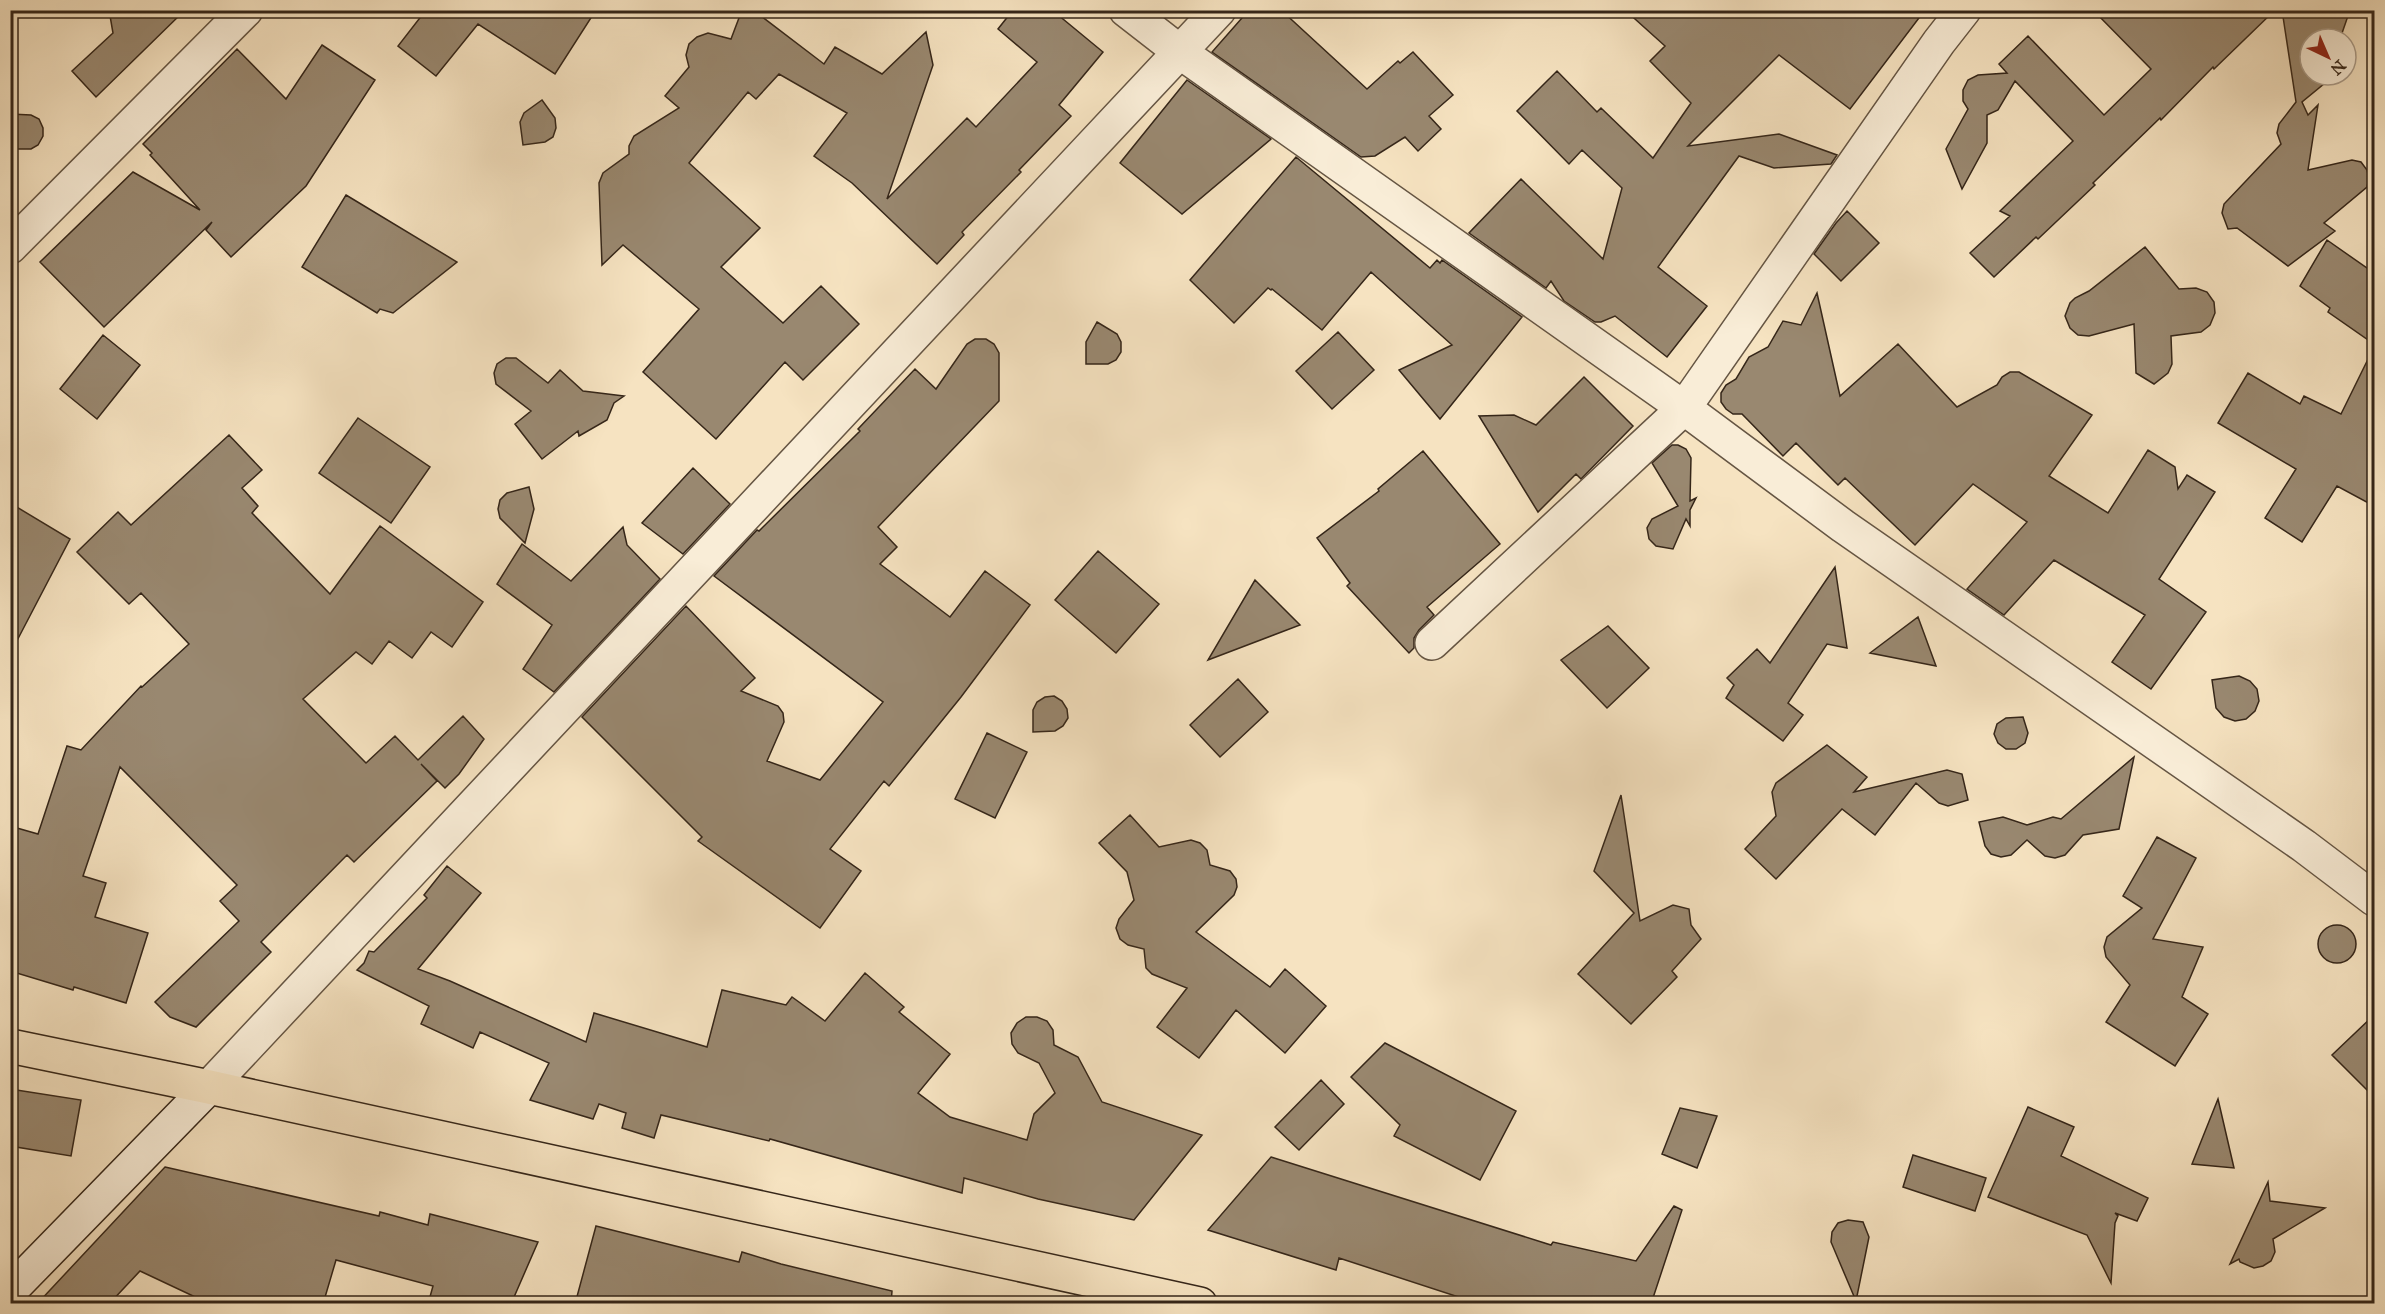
<svg xmlns="http://www.w3.org/2000/svg" width="2385" height="1314" viewBox="0 0 2385 1314" font-family="'IM FELL Great Primer',serif">
<style>
.building{fill:#998870;stroke:#352619;stroke-width:1.5}
.lines{fill:none;stroke-linecap:round;stroke-linejoin:round}
.minor-casing{stroke:#655543;stroke-width:36}
.secondary-casing{stroke:#352619;stroke-width:36}
.trunk-casing{stroke:#352619;stroke-width:36}
.minor{stroke:#f9edd7;stroke-width:33}
.secondary{stroke:#f9edd7;stroke-width:33}
.trunk{stroke:#f6e3c1;stroke-width:33}
</style>
<rect width="100%" height="100%" fill="#f6e3c1"/>
<filter id="stains"><feTurbulence type="fractalNoise" baseFrequency=".00333" numOctaves="4"/><feColorMatrix values="0 0 0 0 .2 0 0 0 0 .09 0 0 0 0 .02 0 0 0 .5 -.17"/></filter>
<radialGradient id="worn" r=".72"><stop offset=".6" stop-color="#630" stop-opacity="0"/><stop offset="1" stop-color="#630" stop-opacity=".3"/></radialGradient>
<path class="building" d="M109 10H185L96 97 72 71 113 33Z
M426 10H596L555 74 478 24 436 76 398 46Z
M742 10 761 16 824 64 835 47 882 74 926 32 933 65 887 199 967 118 976 127 1037 62 998 29 1013 10H1052L1103 52 1059 105 1071 116 1019 170 1021 172 962 232 964 235 937 264 852 183 814 156 847 113 779 74 756 99 748 92 689 163 760 228 721 267 783 323 821 286 859 324 803 380 785 362 716 439 643 372 699 309 623 245 602 265 599 183 603 173 629 154V146L634 136 679 108 665 96 689 67 686 55 689 44 697 37 708 33 731 39Z
M1249 10H1281L1367 89 1398 61 1400 63 1413 52 1453 95 1429 116 1441 129 1418 151 1405 137 1375 156 1361 157 1212 52Z
M1625 10H1925L1850 109 1779 55 1688 146 1779 134 1837 155 1831 164 1774 168 1739 156 1658 267 1707 306 1667 357 1615 316 1601 322H1595L1564 301 1551 281 1546 288 1469 233 1521 179 1603 259 1622 188 1582 150 1569 164 1517 111 1557 71 1597 112 1601 108 1653 158 1691 103 1650 61 1665 46Z
M2093 10H2275L2214 69 2213 67 2161 120 2160 118 2093 183 2095 185 2038 239 2036 237 1994 277 1970 253 2010 216 2000 211 2073 141 2015 81 1998 110 1987 115V143L1962 189 1946 149 1968 109 1963 101V90L1968 80 1978 75 2007 73 1999 64 2028 36 2104 115 2151 69Z
M2282 10H2350L2340 39H2310V75H2328L2325 83 2302 102 2308 115 2318 105 2308 170 2352 160 2361 162 2367 170 2369 178 2367 187 2324 223 2335 231 2288 266 2237 228 2228 229 2222 213 2224 204 2281 144 2277 133 2279 124 2296 102Z
M322 45 375 80 306 186 231 257 206 230 212 222 104 327 40 262 133 172 200 210 150 155 152 153 143 144 237 49 286 99Z
M1187 80 1271 139 1182 214 1120 163Z
M542 100 555 118 556 128 553 137 545 142 523 145 520 122 524 113Z
M10 114 31 115 39 119 43 128V136L38 145 31 149H10Z
M1296 157 1430 268 1437 260 1440 263 1442 260 1522 317 1440 419 1399 370 1452 345 1371 272 1322 330 1272 289 1271 290 1268 288 1234 323 1190 280Z
M346 195 457 262 393 313 380 309 377 313 302 267Z
M1847 211 1879 243 1841 281 1814 254 1836 223Z
M2327 240 2374 273V344L2328 312 2330 308 2300 286Z
M2145 247 2179 289 2196 288 2207 292 2214 302 2215 313 2210 325 2201 332 2171 336 2172 364 2168 373 2154 384 2136 373 2134 324 2089 336 2078 335 2070 328 2065 316 2070 303 2075 298 2089 291Z
M1817 293 1840 396 1898 344 1957 407 1997 385 2002 377 2010 372H2019L2092 415 2049 476 2108 513 2148 450 2175 467 2178 489 2187 475 2215 492 2159 579 2206 612 2151 689 2112 662 2145 615 2054 560 2004 615 1967 589 2027 522 1973 484 1915 545 1845 478 1838 485 1796 443 1783 456 1742 414H1733L1726 409 1721 402V393L1726 385 1736 379 1749 357 1768 347 1783 321 1801 325Z
M1097 322 1117 334 1121 342V352L1116 360 1108 364H1086V342Z
M1338 332 1374 370 1332 409 1296 371Z
M103 335 140 365 97 419 60 389Z
M975 339H986L994 344 999 353V401L878 527 897 547 880 564 950 617 985 571 1030 605 961 697 889 786 884 781 830 849 861 871 820 928 698 841 702 837 582 717 686 606 755 678 741 691 778 706 783 713 784 722 767 761 820 780 883 702 714 576 757 530 759 531 860 431 858 429 915 369 936 389 967 344Z
M2374 347V506L2337 486 2302 542 2265 518 2296 469 2218 423 2248 373 2300 404 2304 396 2341 414Z
M506 358H516L548 383 560 370 583 391 624 396 614 403 607 420 579 436 578 431 542 459 515 424 531 411 496 384 494 373 497 364Z
M1584 377 1633 426 1581 479 1576 474 1538 512 1479 416 1514 415 1536 425Z
M358 418 430 467 391 523 319 473Z
M229 435 262 470 242 488 258 506 252 513 330 594 380 526 483 602 452 647 431 632 412 658 389 641 372 664 356 652 303 699 366 763 395 736 418 760 463 716 484 739 459 774 445 788 421 764 437 781 354 862 347 855 261 942 271 952 196 1027 170 1017 155 1002 239 921 220 901 237 885 120 767 83 876 106 883 95 917 148 933 126 1003 74 987 73 990 10 971V826L38 834 67 746 81 750 141 686 142 687 189 644 141 593 129 604 77 552 118 512 131 525Z
M1672 445H1678L1686 449 1691 458 1690 501 1696 498 1690 510V526L1686 519 1673 549 1656 546 1649 539 1647 528 1652 519 1678 506 1652 463Z
M1423 451 1500 544 1427 607 1434 615 1419 630 1414 638V648L1409 653 1347 586 1350 583 1317 538 1379 491 1378 489Z
M693 468 730 504 683 554 642 523Z
M529 487 534 509 525 543 500 518 498 509 500 500 507 493Z
M10 503 70 539 10 654Z
M623 527 627 545 660 579 554 692 523 669 552 625 497 584 522 544 571 581Z
M1098 551 1159 604 1116 653 1055 600Z
M1835 567 1847 648 1827 644 1788 703 1803 715 1783 741 1726 698 1734 685 1727 678 1757 649 1770 663Z
M1255 580 1300 625 1208 660Z
M1918 617 1936 666 1870 653Z
M1608 626 1649 668 1607 708 1561 660Z
M2239 676 2250 681 2257 689 2259 701 2255 711 2246 719 2235 721 2224 717 2216 708 2212 680Z
M1238 679 1268 712 1220 757 1190 725Z
M1054 696 1062 701 1067 709 1068 718 1063 726 1055 731 1033 732V710L1037 702 1045 697Z
M2023 717 2028 733 2025 743 2016 749H2006L1998 743 1994 734 1997 724 2006 718Z
M987 733 1027 752 995 818 955 799Z
M1827 745 1867 777 1854 792 1947 770 1962 774 1968 800 1948 806 1939 803 1916 783 1875 835 1842 809 1776 879 1745 849 1776 816 1772 792 1776 783Z
M2134 757 2119 829 2083 835 2065 855 2055 858 2045 856 2027 840 2011 855 2001 857 1991 854 1985 846 1979 822 2003 817 2027 825 2053 817 2061 819Z
M1621 795 1640 921 1673 905 1689 909 1691 925 1701 939 1672 971 1677 977 1631 1024 1578 974 1634 913 1594 871Z
M1130 815 1159 847 1191 840 1200 843 1207 850 1210 865 1230 871 1236 879 1237 887 1234 895 1196 932 1270 987 1285 969 1326 1006 1285 1053 1236 1010 1199 1058 1157 1027 1187 988 1152 974 1146 968 1144 949 1128 945 1120 939 1116 928 1119 919 1134 900 1127 872 1099 843Z
M2157 837 2196 858 2153 939 2203 947 2182 997 2208 1014 2175 1066 2106 1022 2130 985 2106 957 2104 947 2107 937 2142 908 2123 896Z
M447 866 481 893 418 969 450 981 586 1042 594 1013 707 1047 722 990 786 1005 792 997 825 1021 865 973 904 1007 899 1012 950 1054 918 1093 950 1117 1027 1140 1034 1114 1055 1093 1039 1063 1018 1053 1012 1044 1011 1033 1017 1023 1026 1017H1037L1047 1021 1053 1030 1054 1045 1078 1057 1102 1102 1202 1135 1134 1220 1038 1199 964 1178 962 1193 770 1139 769 1141 661 1115 654 1138 622 1128 626 1113 599 1104 593 1119 530 1100 549 1063 480 1032 473 1048 421 1024 429 1006 357 970 364 963 369 951 374 952 427 898 424 895Z
M2318 944a19 19 0 1 1 38 0a19 19 0 1 1-38 0Z
M2374 1015V1097L2332 1055Z
M1385 1043 1516 1111 1480 1180 1394 1136 1400 1125 1351 1077Z
M1321 1080 1344 1104 1299 1150 1275 1127Z
M10 1089 81 1100 71 1156 10 1146Z
M2218 1099 2234 1168 2192 1164Z
M2028 1107 2074 1127 2061 1156 2148 1198 2137 1221 2115 1213 2118 1216 2115 1223 2111 1283 2087 1235 1988 1197Z
M1680 1108 1717 1116 1697 1168 1662 1154Z
M1913 1155 1986 1178 1975 1211 1903 1187Z
M1271 1157 1551 1245 1553 1242 1636 1261 1674 1206 1682 1210 1651 1304H1480L1339 1258 1336 1270 1208 1230Z
M165 1167 379 1216 380 1212 428 1225 430 1214 538 1242 511 1304H428L433 1286 336 1260 323 1304H210L140 1271 109 1304H37Z
M2268 1182 2270 1201 2325 1208 2273 1239 2275 1252 2271 1261 2263 1266 2254 1268 2240 1262 2239 1259 2230 1264Z
M1848 1220 1863 1222 1869 1237 1856 1301 1831 1242 1832 1232 1838 1223Z
M596 1226 739 1262 742 1252 781 1264 892 1291 891 1304H575Z"/>
<g class="lines">
<g class="minor-casing">
<path id="minor" d="M1126 10 1180 52 1684 408 1843 526 2304 846 2374 899
M10 247 246 10
M1432 643 1684 408 1939 42 1964 10
M209 1087 1219 10"/>
</g>
<g class="secondary-casing">
<path id="secondary" d="M10 1291 209 1087"/>
</g>
<g class="trunk-casing">
<path id="trunk" d="M10 1046 209 1087 1200 1304"/>
</g>
<use href="#minor" class="minor"/>
<use href="#secondary" class="secondary"/>
<use href="#trunk" class="trunk"/>
</g>
<rect width="2385" height="1314" fill="none" stroke="#f6e3c1" stroke-width="36"/>
<rect x="12" y="12" width="2361" height="1290" fill="none" stroke="#352619" stroke-width="3"/>
<rect x="18" y="18" width="2349" height="1278" fill="none" stroke="#352619" stroke-width="1.5"/>
<g transform="translate(2328 57) rotate(136)"><circle r="28" fill="#f9edd7" stroke="#ab9d8b" stroke-width="1.5"/>
<path d="M0-4.5L10 22L0 15L-10 22Z" fill="#8f2418"/>
<text y="-9" font-size="16" font-weight="bold" text-anchor="middle" fill="#352619">N</text>
</g>
<rect width="100%" height="100%" filter="url(#stains)"/>
<rect width="100%" height="100%" fill="url(#worn)"/>
</svg>
